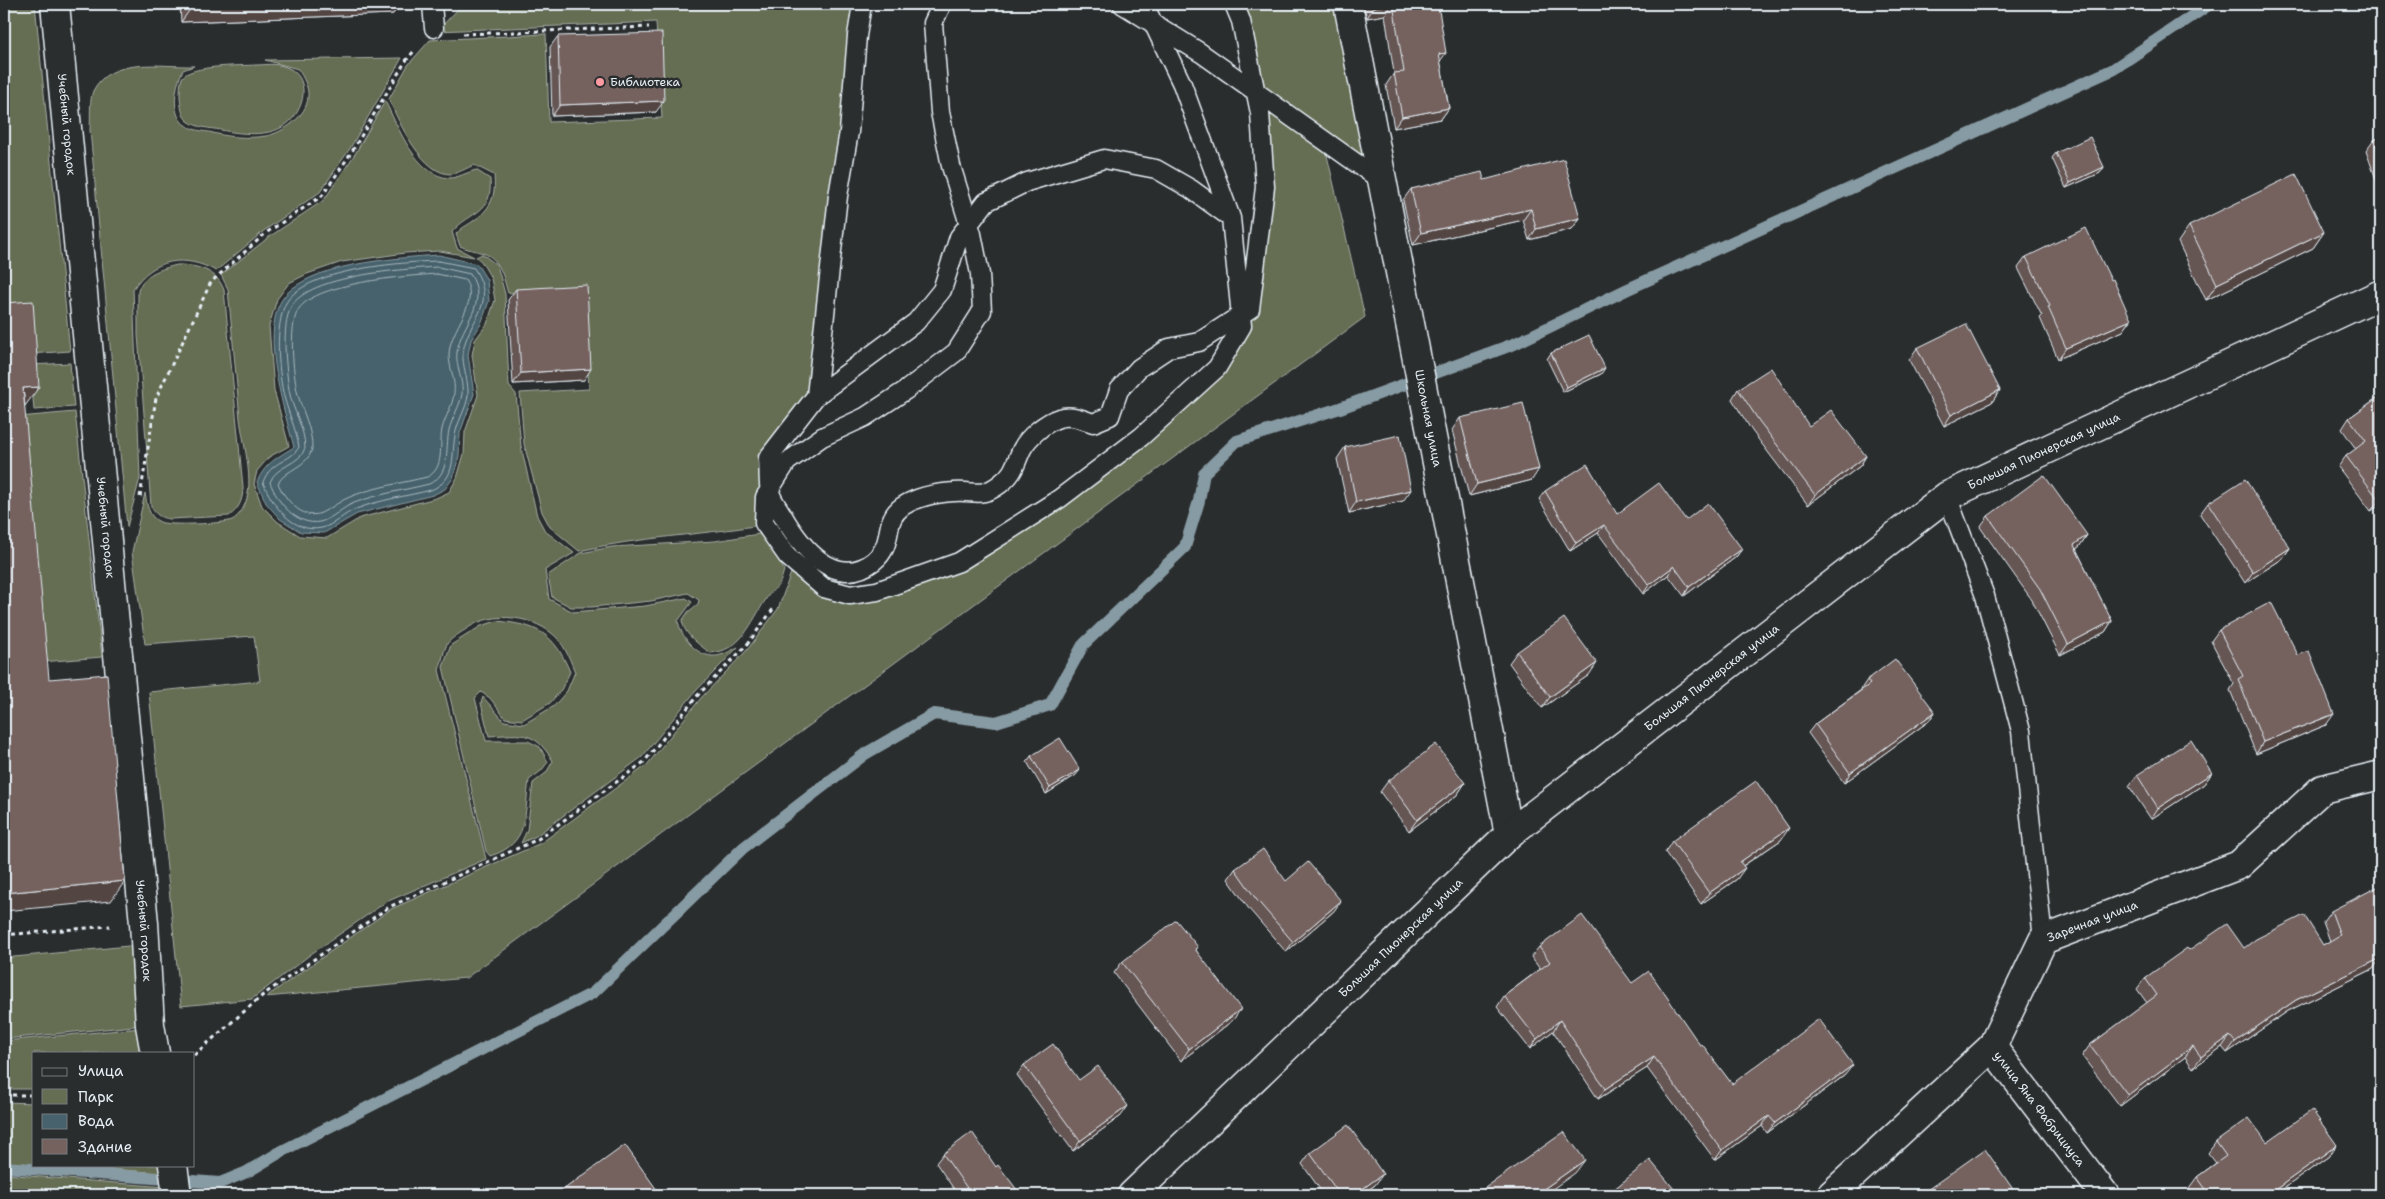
<svg xmlns="http://www.w3.org/2000/svg" width="2385" height="1199" viewBox="0 0 2385 1199" font-family="'Shantell Sans',sans-serif">
<style>
.green{fill:#656d53;stroke:#a6afa6}
.water{fill:#47626c;stroke:#879ba4}
.lines{fill:none;stroke-linecap:round;stroke-linejoin:round}
.shore{stroke:#a8b8c0;stroke-width:1}
.stream{stroke:#879ba4;stroke-width:12}
.service-casing{stroke:#e8f1f8;stroke-width:21}
.minor-casing{stroke:#e8f1f8;stroke-width:31}
.path{stroke:#e8f1f8;stroke-width:3;stroke-dasharray:4 4;stroke-linecap:butt}
.service{stroke:#2a2d2e;stroke-width:18}
.minor{stroke:#2a2d2e;stroke-width:28}
.wall{fill:#655452;stroke:#e8f1f8}
.shaded-wall{fill:#524542;stroke:#e8f1f8}
.building{fill:#75625f;stroke:#e8f1f8}
.poi-dot{fill:#ff9aa2;stroke:#2a2d2e;stroke-width:2}
.labels{text-anchor:middle;stroke-width:5;stroke-linejoin:round;paint-order:stroke}
.poi-label{font-size:12px;fill:#e8f1f8;stroke:#2a2d2e;text-anchor:start}
.street-label{font-size:12px;fill:#e8f1f8;stroke:#2a2d2e}
</style>
<rect width="100%" height="100%" fill="#2a2d2e"/>
<filter id="ink" filterUnits="userSpaceOnUse"><feTurbulence type="fractalNoise" baseFrequency=".02" numOctaves="2"/><feDisplacementMap in="SourceGraphic" scale="10" xChannelSelector="R" yChannelSelector="G"/><feConvolveMatrix kernelMatrix="1 2 1 2 8 2 1 2 1" color-interpolation-filters="sRGB"/></filter>
<g filter="url(#ink)">
<path class="green" d="M4 4H35L70 351 29 354 4 316Z
M463 4H857L812 393 764 456 761 525C700 535 639 537 579 551L550 527 542 512 524 444 520 393 589 389 583 290 508 293C503 277 501 259 483 253 475 250 468 250 460 246L456 234C461 228 466 226 472 222 491 209 496 197 494 175L474 165C467 168 458 173 452 174 423 176 398 121 389 99L408 65 430 40 546 34 549 122 662 118 656 22 437 31Z
M1239 4H1345L1377 173 1259 90Z
M402 58 349 150 320 192 265 230 216 271C185 254 153 258 133 289L140 478 127 527 90 130C91 119 89 101 93 91 110 56 162 67 194 66L183 70C176 84 171 108 181 121 187 129 200 131 209 132 227 137 247 139 266 136 283 133 307 116 308 97 309 87 303 77 298 69L265 60Z
M256 65C264 65 275 63 283 66 313 74 306 112 284 126 267 137 241 134 221 130 210 128 197 128 188 121 181 116 181 105 180 97 180 91 180 83 182 78 189 65 241 66 256 65Z
M1260 99 1325 147 1365 317 466 978 266 997 391 909 541 843 647 765 701 698 748 649 778 609 793 567 852 601 960 564 1219 369 1253 311Z
M385 101C398 126 416 177 450 178 457 178 468 172 476 170L490 179C493 215 471 210 452 232L457 248 474 257 440 251 405 253 342 262 307 274 289 283 277 299 269 326 274 390 289 446 269 457 257 471 254 484 262 506 278 522 300 536 327 538 360 518 436 498 449 492 457 478 464 454 465 432 478 395 472 355 475 340 487 324 495 300 491 278 481 261 476 257 482 254 497 265 505 294 509 386 516 394 521 446 537 516 545 531 574 553 545 570 549 599 573 612 645 606 686 598 692 602 678 621C681 636 695 655 712 656 721 657 730 651 738 647L695 692 642 757 536 836 521 843 527 830 533 783 546 773 553 761C534 730 523 734 489 736L481 703 483 697 504 721 524 724 554 706 567 691 575 672C570 660 566 648 557 638 536 616 493 610 468 628 462 632 451 638 447 644 443 652 442 662 439 670L486 859 386 902 311 954 252 999 181 1006 149 692 260 681 254 636 145 644 132 552 145 493C147 504 148 517 160 522 167 526 224 524 232 520 239 517 245 506 247 498 253 476 243 442 240 419 236 376 232 332 228 289L221 275 269 237 324 200 355 154Z
M177 265C197 265 217 270 224 290L243 487C243 500 239 509 229 516L170 519C161 518 155 515 151 506L138 335V291C143 274 160 269 177 265Z
M70 363 74 407 34 410 30 365Z
M75 412 102 657 41 662 19 417Z
M765 533 784 570C779 591 776 584 766 599 751 622 742 651 710 653 699 644 685 636 682 621L688 612 698 604 699 600 688 593 651 601 592 607H571L552 597 548 575 581 553 612 547 715 541Z
M497 621C538 625 554 633 570 672L561 690 550 703 522 720 505 718 490 698 481 692 475 698 486 741H528L540 747 548 762 541 771 529 780C524 815 530 844 490 856L486 851 443 667 451 645 481 626Z
M139 945 144 1025 4 1039V958Z
M141 1028 146 1053H34V1089H4V1041Z
M4 1102 34 1103V1164L4 1162Z
M56 1165H163L164 1173Z
M4 1174 166 1187V1195H4Z"/>
<path class="water" d="M439 255 477 264 487 280 489 301 481 324 471 340 468 355 474 394 460 433 459 456 453 478 445 489 433 495 357 514 324 533 301 532 280 519 266 503 257 482C265 463 278 457 294 447 284 410 261 336 281 301 303 263 399 258 439 255Z"/>
<g class="lines">
<path class="shore" d="M439 261 474 268C499 308 467 318 463 353 462 365 468 379 468 391 469 404 459 418 456 431 450 455 459 478 431 490 407 496 379 500 356 509 345 513 334 525 322 528 293 534 272 505 263 482 271 460 291 462 299 447 296 428 287 411 283 392 278 368 275 327 285 305 301 269 404 262 439 261Z
M438 267 470 274C490 305 461 322 457 352 455 366 464 381 462 394 460 406 452 418 449 430 445 450 451 474 429 484 405 490 378 494 354 503 343 507 332 519 320 522 296 526 277 502 270 482 276 465 300 465 305 448 305 428 292 409 289 390 286 368 281 326 291 307 308 275 405 269 438 267Z
M437 274 465 280C481 304 449 328 449 355 449 367 456 381 454 393 453 405 445 417 442 429 439 445 445 469 427 477 402 483 375 487 352 496 341 500 332 508 321 513 302 521 284 498 278 483 287 468 308 467 312 449 313 430 301 409 297 391 293 371 289 330 297 312 311 282 408 276 437 274Z"/>
<path class="stream" d="M4 1167 220 1183 247 1172 282 1151 593 993 743 848 865 754 934 714 996 722 1050 705 1083 645 1185 547 1199 501 1204 473 1237 441 1340 408 1514 344 1628 289 2112 70 2210 4"/>
<g class="service-casing">
<path id="service" d="M432 4 434 28
M862 4 857 36 849 132 838 196 816 396 768 458C769 469 768 482 770 492 772 500 779 509 783 516 801 547 836 591 874 561 896 543 881 521 903 506 917 497 937 493 954 492 975 490 980 499 1000 484 1015 473 1015 463 1022 449 1028 437 1046 422 1059 418 1070 414 1083 419 1093 423L1110 416 1119 390 1139 368 1169 348 1199 342 1250 309 1265 187 1260 113 1241 21 1234 4
M942 4 933 23 940 112 951 166 972 234 980 274 982 311 956 352 906 390 865 417 822 437 787 462 765 497 764 523 788 557 824 588 850 595 877 591 959 562 1059 499 1141 437 1217 368 1242 326 1231 218 1182 84 1144 4
M1122 4 1201 53 1383 182
M816 396 916 322 942 290 959 237 986 202 1027 182 1104 159 1156 169 1191 189 1231 218
M1947 496 1985 596 2021 731 2043 940"/>
</g>
<g class="minor-casing">
<g id="minor">
<path id="s1" d="M55 4 144 923 150 1025 155 1053"/>
<path id="s2" d="M1348 4 1509 834"/>
<path id="s3" d="M1992 1047 2105 1195"/>
<path d="M173 1165 177 1195"/>
<path id="s4" d="M1132 1195 1509 834 1947 496 2381 294"/>
<path id="s5" d="M1831 1195 1992 1047 2043 940 2239 865 2322 789 2381 775"/>
</g>
</g>
<path class="path" d="M463 34 649 27
M140 497 156 398 211 282 266 233 322 196 351 153 405 62 414 51
M4 935 110 926
M194 1055 263 995 389 907 538 839 644 762 698 695 746 646 774 608
M4 1095H34"/>
<use href="#service" class="service"/>
<use href="#minor" class="minor"/>
</g>
<path class="wall" d="M180 4H400L393 14 181 22Z
M1363 4H1438L1440 60 1449 108 1441 119 1394 128 1386 85 1394 73 1385 15 1367 18Z
M558 36 656 112 552 116 550 47Z
M2381 137V193L2366 151 2374 140Z
M2056 153 2104 167 2100 173 2066 188 2052 158Z
M1484 180 1580 218 1572 229 1529 240 1523 220 1413 245 1403 200 1411 189Z
M2189 226 2324 232 2313 248 2206 300 2178 242Z
M2026 257 2131 320 2123 331 2058 359 2040 318 2042 316 2018 268Z
M516 289 584 380 513 384 508 300Z
M1917 348 2000 390 1992 402 1944 426 1909 360Z
M1551 353 1601 374 1563 392 1547 359Z
M1738 389 1809 426 1866 456 1860 466 1808 505 1752 431 1732 399Z
M2381 395V504L2371 511 2338 467 2346 456 2356 449 2342 429 2349 418Z
M1460 418 1532 480 1469 496 1452 430Z
M1345 447 1403 501 1349 513 1337 459Z
M1545 491 1617 514 1686 520 1742 549 1736 557 1684 596 1668 575 1643 594 1598 533 1570 551 1539 499Z
M2208 503 2290 548 2282 559 2245 583 2200 514Z
M1988 516 2087 535 2079 547 2076 549 2112 621 2105 632 2060 655 2032 600 1980 527Z
M2219 630 2298 655 2326 725 2256 754 2230 690 2234 684 2211 641Z
M1517 652 1589 675 1542 708 1509 663Z
M1867 680 1935 712 1929 721 1844 783 1808 733 1815 724 1861 690V689Z
M1031 756 1076 775 1046 794 1027 762Z
M2212 773 2204 784 2151 819 2129 786 2137 775Z
M1388 781 1465 783 1457 795 1409 831 1380 792Z
M1781 840 1743 866 1737 879 1701 904 1665 852 1672 841Z
M1235 869 1334 911 1286 952 1249 909 1228 879Z
M2331 911 2380 957 2373 969 2288 1011 2227 1053 2222 1047 2193 1068 2185 1057 2120 1106 2082 1056 2090 1045 2147 1003 2137 989 2145 978 2189 950 2323 945 2330 941 2323 922Z
M1198 947 1196 950 1233 1020 1181 1061 1114 973 1122 962Z
M1539 947 1632 983 1700 1045 1732 1084 1845 1075 1767 1133 1762 1126 1715 1160 1647 1068 1598 1099 1553 1031 1530 1049 1497 1007 1504 996 1540 969 1531 957Z
M2381 1058V1073L2376 1066Z
M1024 1065 1079 1080 1121 1116 1073 1151 1017 1075Z
M2216 1142H2267L2329 1156 2275 1195H2194L2189 1188 2197 1177 2216 1163 2208 1153Z
M1310 1153 1375 1185 1361 1195H1324L1302 1164Z
M943 1154 996 1167 958 1195 936 1163Z
M1927 1190 2017 1195H1924Z"/>
<path class="shaded-wall" d="M194 4H400L393 14 181 22Z
M1393 4 1385 15 1367 18 1374 7Z
M1446 53 1438 64 1439 54Z
M664 101 656 112 552 116 560 105Z
M1449 108 1441 119 1394 128 1402 117Z
M2104 167 2100 173 2066 188 2070 183Z
M1531 209 1523 220 1413 245 1421 233Z
M1580 218 1572 229 1529 240 1536 229Z
M2324 232 2313 248 2206 300 2217 284Z
M2131 320 2123 331 2058 359 2066 348Z
M1605 368 1601 374 1563 392 1567 387Z
M591 369 584 380 513 384 521 373Z
M39 387 25 406 23 388Z
M2000 390 1992 402 1944 426 1951 415Z
M1866 456 1860 466 1808 505 1815 495Z
M1539 469 1532 480 1469 496 1477 484Z
M1411 490 1403 501 1349 513 1356 502Z
M2381 498V504L2371 511 2379 500Z
M1604 525 1598 533 1570 551 1576 543Z
M2087 535 2079 547 2066 556 2074 545Z
M2290 548 2282 559 2245 583 2253 572Z
M1742 549 1736 557 1684 596 1689 587Z
M1674 566 1668 575 1643 594 1649 585Z
M2112 621 2105 632 2060 655 2068 644Z
M1597 663 1589 675 1542 708 1550 697Z
M1935 712 1929 721 1844 783 1850 773Z
M2334 714 2326 725 2256 754 2263 742Z
M1080 770 1076 775 1046 794 1050 788Z
M2212 773 2204 784 2151 819 2158 808Z
M1465 783 1457 795 1409 831 1417 820Z
M1789 828 1781 840 1732 873 1740 862Z
M1745 868 1737 879 1701 904 1709 893Z
M125 881 111 901 4 911V893Z
M1341 901 1334 911 1286 952 1293 942Z
M2381 949V956L2369 963 2376 952Z
M2381 958 2373 969 2288 1011 2227 1053 2235 1042 2296 1000Z
M1241 1009 1233 1020 1181 1061 1189 1049Z
M1560 1020 1553 1031 1530 1049 1537 1039Z
M2230 1036 2222 1047 2193 1068 2201 1057Z
M2193 1046 2185 1057 2120 1106 2128 1095Z
M1654 1057 1647 1068 1598 1099 1605 1089Z
M1853 1065 1845 1075 1767 1133 1775 1123Z
M1128 1106 1121 1116 1073 1151 1080 1141Z
M1769 1116 1762 1126 1715 1160 1722 1150Z
M2337 1145 2329 1156 2275 1195H2268Z
M1585 1160 1575 1173 1544 1195H1535Z
M1383 1174 1375 1185 1361 1195H1354Z"/>
<path class="building" d="M1374 4H1438L1446 53 1439 54 1449 108 1402 117 1394 73 1404 72 1393 4 1374 7Z
M662 33 664 101 560 105 558 36Z
M2090 137 2104 167 2070 183 2056 153Z
M2381 137V161L2374 140Z
M1564 159 1580 218 1536 229 1531 209 1421 233 1411 189 1482 172 1484 180Z
M2296 174 2324 232 2217 284 2189 226Z
M2086 228 2111 280 2113 279 2131 320 2066 348 2048 307 2050 306 2026 257Z
M587 285 591 369 521 373 516 289Z
M33 301 39 387 23 388 49 679 107 674 125 881 4 893V303Z
M1966 324 2000 390 1951 415 1917 348Z
M1589 335 1605 368 1567 387 1551 353Z
M1771 368 1809 426 1831 410 1866 456 1815 495 1759 421 1738 389Z
M2381 395V498L2379 500 2346 456 2366 441 2349 418Z
M1523 403 1539 469 1477 484 1460 418Z
M1400 435 1411 490 1356 502 1345 447Z
M1587 464 1617 514 1659 483 1686 520 1708 503 1742 549 1689 587 1674 566 1649 585 1604 525 1576 543 1545 491Z
M2044 475 2087 535 2074 545 2112 621 2068 644 2040 589 1988 516Z
M2245 479 2290 548 2253 572 2208 503Z
M2271 602 2298 655 2309 651 2334 714 2263 742 2238 679 2243 676 2219 630Z
M1564 618 1597 663 1550 697 1517 652Z
M1895 659 1935 712 1850 773 1815 724 1870 684 1867 680Z
M1060 738 1080 770 1050 788 1031 756Z
M2191 740 2212 773 2158 808 2137 775Z
M1436 744 1465 783 1417 820 1388 781Z
M1756 781 1789 828 1740 862 1745 868 1709 893 1672 841Z
M1263 849 1286 881 1308 862 1341 901 1293 942 1256 899 1235 869Z
M2381 885V949L2376 952 2381 958 2296 1000 2235 1042 2230 1036 2201 1057 2193 1046 2128 1095 2090 1045 2157 995 2145 978 2187 948 2189 950 2227 924 2244 948 2256 939 2304 915 2323 945 2340 935 2331 911Z
M1582 915 1632 983 1649 971 1700 1045 1702 1044 1732 1084 1819 1019 1853 1065 1775 1123 1769 1116 1722 1150 1654 1057 1605 1089 1560 1020 1537 1039 1504 996 1550 962 1539 947Z
M1176 920 1198 947 1195 949 1241 1009 1189 1049 1122 962Z
M1053 1044 1079 1080 1098 1066 1128 1106 1080 1141 1024 1065Z
M2312 1110 2337 1145 2268 1195H2210L2197 1177 2226 1156 2216 1142 2249 1118 2267 1142Z
M1348 1125 1383 1174 1354 1195H1340L1310 1153Z
M972 1132 996 1167 998 1165 1021 1195H958L967 1188 943 1154Z
M1564 1132 1585 1160 1535 1195H1475Z
M625 1145 657 1190 651 1195H556Z
M1985 1149 2017 1195H1931L1927 1190Z
M1650 1160 1679 1195H1608V1194Z"/>
</g>
<circle class="poi-dot" cx="600" cy="82" r="5"/>
<g class="labels">
<g class="poi-label">
<text x="610" y="86">Библиотека</text>
</g>
<g class="street-label">
<text dy="4" stroke="none"><textPath href="#s1" startOffset="121">Учебный городок</textPath></text>
<text dy="4" stroke="none"><textPath href="#s2" startOffset="422">Школьная улица</textPath></text>
<text dy="4" stroke="none"><textPath href="#s4" startOffset="1182">Большая Пионерская улица</textPath></text>
<text dy="4" stroke="none"><textPath href="#s1" startOffset="526">Учебный городок</textPath></text>
<text dy="4" stroke="none"><textPath href="#s4" startOffset="778">Большая Пионерская улица</textPath></text>
<text dy="4" stroke="none"><textPath href="#s5" startOffset="390">Заречная улица</textPath></text>
<text dy="4" stroke="none"><textPath href="#s1" startOffset="931">Учебный городок</textPath></text>
<text dy="4" stroke="none"><textPath href="#s4" startOffset="372">Большая Пионерская улица</textPath></text>
<text dy="4" stroke="none"><textPath href="#s3" startOffset="78">улица Яна Фабрициуса</textPath></text>
</g>
</g>
<rect width="2385" height="1199" fill="none" stroke="#2a2d2e" stroke-width="20"/>
<rect x="10" y="10" width="2365" height="1179" fill="none" stroke="#e8f1f8" stroke-width="2" filter="url(#ink)"/>
<rect x="32" y="1052" width="162" height="115" fill="#2a2d2e" stroke="#767b7f"/>
<rect x="42" y="1068" width="25" height="8" fill="#2a2d2e" stroke="#767b7f"/>
<text x="78" y="1076" font-size="15" fill="#e8f1f8">Улица</text>
<rect x="42" y="1089" width="25" height="15" fill="#656d53" stroke="#767b7f"/>
<text x="78" y="1102" font-size="15" fill="#e8f1f8">Парк</text>
<rect x="42" y="1114" width="25" height="15" fill="#47626c" stroke="#767b7f"/>
<text x="78" y="1126" font-size="15" fill="#e8f1f8">Вода</text>
<rect x="42" y="1139" width="25" height="15" fill="#75625f" stroke="#767b7f"/>
<text x="78" y="1152" font-size="15" fill="#e8f1f8">Здание</text>
</svg>
